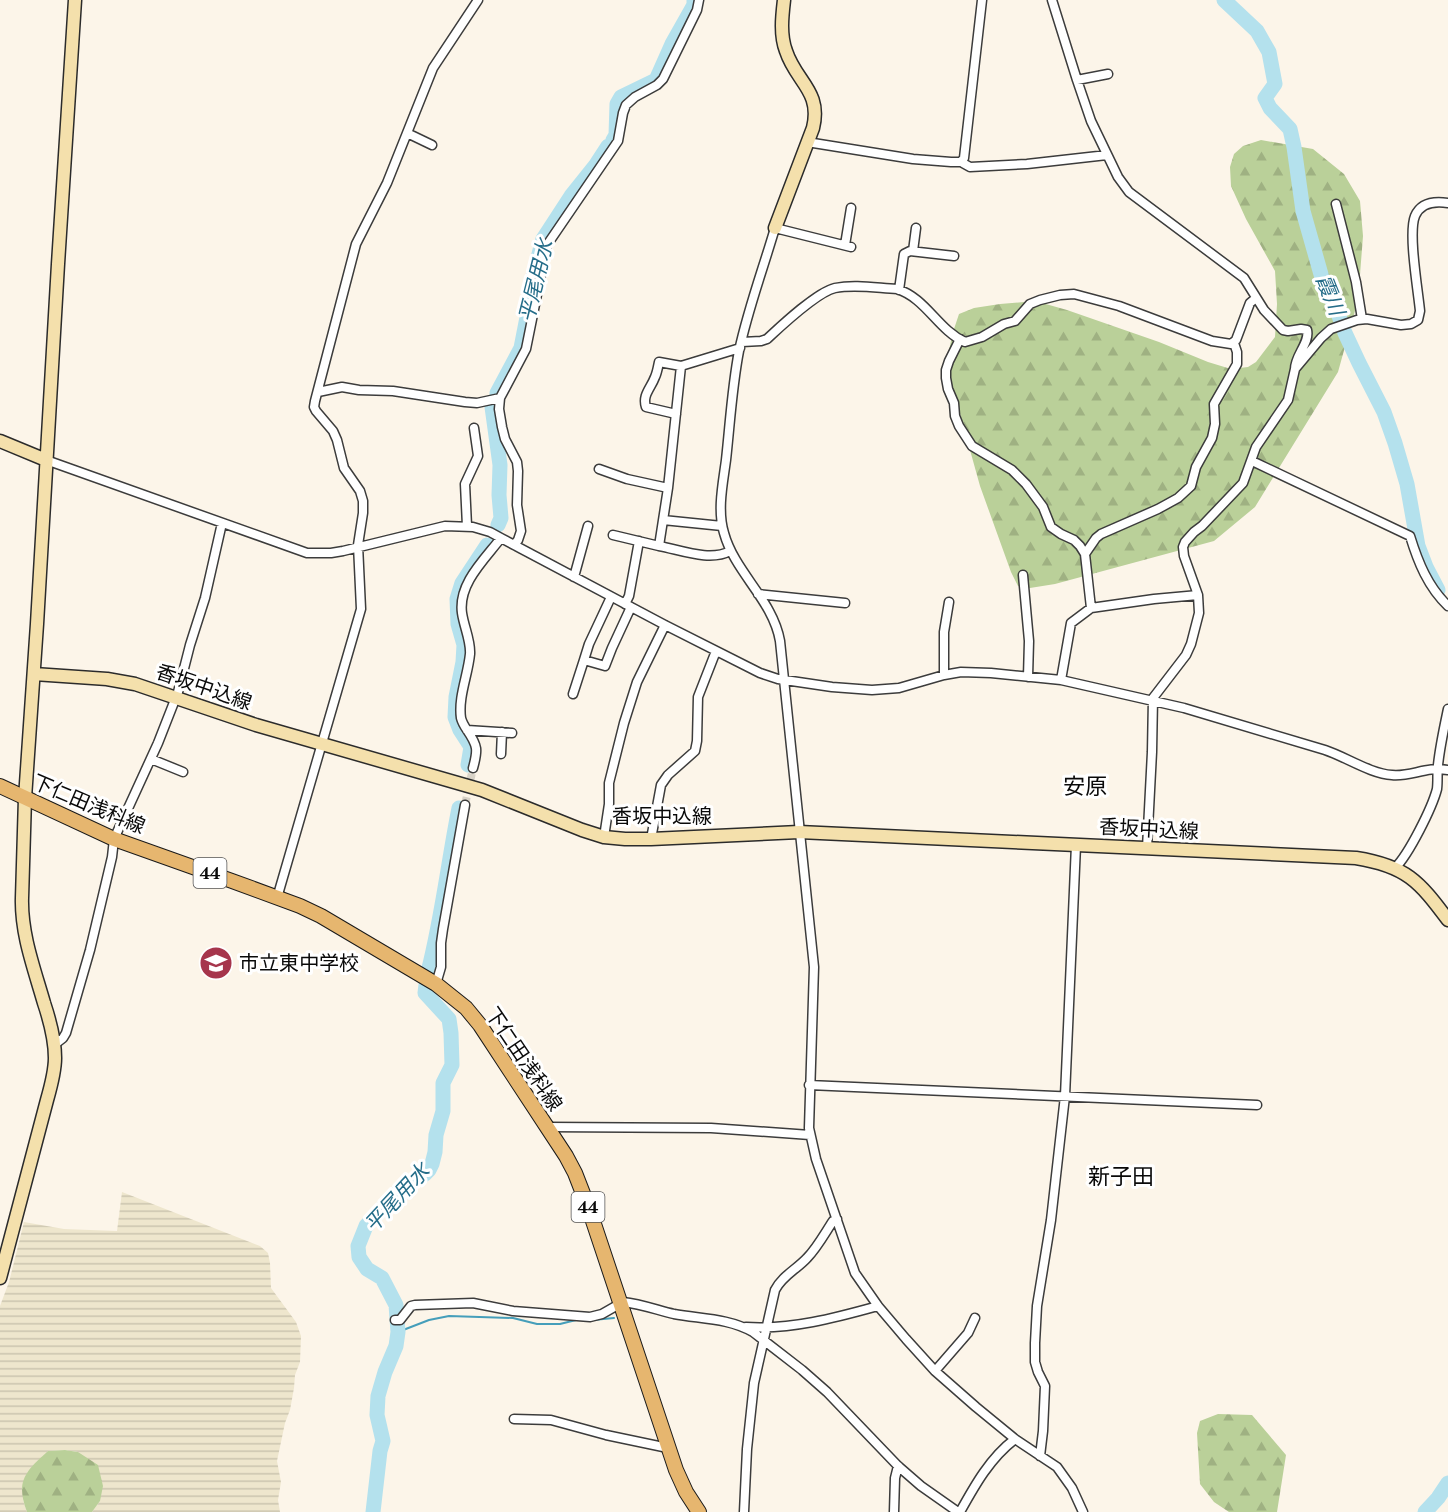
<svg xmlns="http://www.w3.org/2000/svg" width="1448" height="1512" viewBox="0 0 1448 1512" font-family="'PT Serif','Noto Sans JP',serif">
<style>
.farmland{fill:url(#farmland-rules)}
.forest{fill:url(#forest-firs)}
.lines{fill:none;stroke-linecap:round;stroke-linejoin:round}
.stream{stroke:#459eba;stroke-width:2}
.river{stroke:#b4e1ed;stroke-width:15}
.street-tunnel{stroke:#d8d2c7;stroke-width:8;stroke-dasharray:8 4;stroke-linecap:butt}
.street-casing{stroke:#3c3c3c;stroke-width:11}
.secondary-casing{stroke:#2b2b2b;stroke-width:15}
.primary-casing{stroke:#1a1a1a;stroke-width:16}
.street{stroke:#fff;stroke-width:8}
.secondary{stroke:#f4e0ac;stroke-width:12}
.primary{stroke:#e6b66f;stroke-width:14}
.labels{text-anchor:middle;stroke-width:6;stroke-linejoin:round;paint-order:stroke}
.shield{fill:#fff;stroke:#535353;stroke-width:1.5}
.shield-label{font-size:18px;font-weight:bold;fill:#090909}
.street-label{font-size:20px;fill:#090909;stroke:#fff}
.poi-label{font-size:20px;fill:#090909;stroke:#fff;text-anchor:start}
.water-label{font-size:21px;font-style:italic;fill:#256d89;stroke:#fff}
.quarter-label{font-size:22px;fill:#090909;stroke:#fff}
</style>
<defs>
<pattern id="farmland-rules" width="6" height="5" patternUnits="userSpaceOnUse" patternTransform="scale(1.5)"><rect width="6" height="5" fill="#eee6cd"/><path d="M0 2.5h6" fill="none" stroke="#cbc4af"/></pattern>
<pattern id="forest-firs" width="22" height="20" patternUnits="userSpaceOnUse" patternTransform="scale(1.5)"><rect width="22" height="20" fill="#bad099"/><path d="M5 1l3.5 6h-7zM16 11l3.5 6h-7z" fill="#9fb182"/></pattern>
</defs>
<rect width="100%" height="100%" fill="#fcf5e9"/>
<path class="farmland" d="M122 1192 260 1246 268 1253 270 1263 271 1288 296 1322 301 1336 300 1362 295 1375 294 1388 290 1410 285 1423 277 1461 281 1482 278 1500 280 1512H92L100 1501 78 1452 65 1450 48 1451 23 1500 27 1512H0V1306L9 1282 24 1222 64 1229 117 1231Z"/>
<path class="forest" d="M1261 140 1313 149 1344 174 1360 201 1363 236 1358 300 1338 372 1255 507 1214 541 1055 584 1030 588 1018 586 1011 572 980 486 950 378 949 350 953 332 959 314 974 308 1000 304 1035 301 1067 310 1159 342 1208 362 1231 369 1248 367 1256 362 1275 337 1277 304 1275 271 1246 219 1231 186 1230 167 1234 154 1243 146Z
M1218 1414 1252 1415 1286 1455 1277 1512H1229L1214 1502 1200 1484 1197 1433 1200 1421Z
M65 1450 78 1452 98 1465 103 1486 100 1501 92 1512H27C15 1481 26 1471 48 1451Z"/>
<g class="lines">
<path class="stream" d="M593 1320 614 1318
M398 1332 429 1320 449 1316 513 1318 537 1324H560L576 1320"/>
<path class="river" d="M1224 0 1257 31 1269 52 1275 84 1265 98 1270 108 1290 129 1294 147 1303 211 1324 285 1338 313 1345 333 1359 363 1384 412 1395 443 1407 484 1418 546 1426 567 1438 590
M613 140 616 135 617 104 621 97 656 80 672 44 694 5V0
M497 393 521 348 531 297 534 273 543 239 571 196 595 166 608 146
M492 407 500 465 499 495 501 518 498 525
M468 765 471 747 460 730 455 717 456 697 463 662 464 645 458 624 457 599 462 583 487 545
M428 972C442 918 448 863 459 808
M373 1512 380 1451 383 1441 377 1415 378 1396 385 1372 396 1346 398 1332 396 1305 382 1278 367 1269 359 1257 358 1246 366 1226 396 1194 408 1185 425 1174 429 1170 432 1164 435 1152 436 1135 443 1111V1083L452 1065 451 1033 449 1019 425 993 426 985
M1425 1512 1438 1498 1448 1483"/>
<path class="street-tunnel" d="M465 805 473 768"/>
<g class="street-casing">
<path id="street" d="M1052 0 1077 80 1108 74
M1077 80 1091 121 1118 177 1129 192 1244 278 1264 310 1283 330 1288 331 1301 329 1307 330C1310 343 1295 355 1295 369
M407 133 432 145
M807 142 913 159 951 162H961L970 167 1027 164 1107 155
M961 162 964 158 982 0
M1336 204 1356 282 1362 319
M845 245 851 208
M851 247 775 228C763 269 748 309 739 351 732 387 730 424 726 460 723 483 717 510 724 533 735 573 773 600 780 641L814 967 809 1128 816 1159 855 1273 878 1306 906 1339 935 1371 976 1407 1015 1439 1057 1467 1072 1488 1083 1512
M913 251 916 228
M899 290 904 254 910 251 954 256
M960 339 949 361 946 370V378L948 389 954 403 955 416 959 426 972 446 1012 470 1026 484 1043 507 1051 527 1061 534 1074 540 1080 546 1085 554 1091 608
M742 342 761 341 767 339C781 326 817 292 835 288 855 284 877 288 897 289 926 298 938 330 965 342L982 337 1004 324 1015 321 1030 304 1040 300 1060 295 1074 294 1119 306 1212 341 1231 344 1236 340 1250 303 1256 298
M318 392 342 387 359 390 393 391 465 402 477 403 500 398
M676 414 646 407C642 395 651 388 655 377 657 373 658 367 659 362L681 366
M46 460 307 553H331L343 551 445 526 473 527 490 532 501 538 665 625 760 673 778 679 832 687 872 690 899 688 944 675 961 672 991 673 1061 680 1184 708 1325 750C1346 757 1371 774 1392 775 1411 777 1426 766 1448 770
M1252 461 1410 536C1418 562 1428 587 1448 606
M599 469 627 479 668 488
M663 520 722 526
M467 526 465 484 478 456 474 428
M613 535 659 546 668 488 681 366 740 348
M514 545 518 540 521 531 517 505 518 471 517 462 505 439 502 427 499 409 500 398 526 349 547 245 618 141 623 113 626 105 635 97 657 85 663 79 697 10 699 0
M659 546C681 550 710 562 730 551
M1085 554 1096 538 1101 534 1158 509 1178 498 1191 486 1196 467 1212 438 1215 424 1214 404 1237 364V352L1234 343
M1023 575 1029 641 1028 677
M574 577 588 526
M758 594 845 603
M625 604 629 596 639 541
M584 660 589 644 611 597
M944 675V632L949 602
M1061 680 1071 623 1091 608 1154 599 1198 595
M573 694 584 660 605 666 612 648 631 607
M467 730 512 733
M501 754 502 732
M151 759 183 772
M473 768C478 750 478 746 467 730 465 727 462 722 461 718 458 697 468 675 470 654 471 641 464 627 462 613 458 584 484 560 501 538
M604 837 609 804V783L624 723 637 682 665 625
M651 839 661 785 668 775 695 751 697 741 698 697 716 651
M1147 848 1152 752 1153 698 1186 655 1191 644 1199 613 1198 595 1184 556 1183 547 1185 542 1194 532 1202 526 1243 483 1256 447 1288 400 1295 369 1321 338 1331 329 1357 320 1367 319 1401 325 1411 324 1418 320 1420 311C1418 290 1408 233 1415 216 1421 202 1435 201 1448 203
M1395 868C1409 854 1432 808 1437 789 1438 781 1437 773 1438 765 1440 746 1444 728 1448 709
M277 898 361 609 358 545 363 513V501L360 491 344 468 337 440 333 431 316 411 314 407 315 401 356 244 387 183 433 68 478 0
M436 984 441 967V943L443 929 465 805
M54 1045 63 1038 66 1033 90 950 112 857 114 839 158 743 178 692 190 645 205 598 222 523
M809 1085 1257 1105
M546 1127 711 1128 810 1135
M395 1320H400L411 1306 415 1305 473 1303 513 1311 590 1317 602 1314 623 1302C641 1304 657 1310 674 1314 701 1319 728 1318 753 1332L802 1370 827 1392 898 1466 921 1486 958 1512
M746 1327C790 1330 835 1318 878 1306
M935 1371 968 1333 975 1318
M514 1419 551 1420 606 1435 668 1448
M1040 1456 1043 1431 1045 1386 1038 1372 1035 1362V1343L1037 1306 1051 1220 1065 1096 1076 845
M744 1512 747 1449 754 1383 775 1290C782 1276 797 1269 807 1258 817 1248 825 1233 833 1221L837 1219
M894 1512 895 1478 898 1466
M960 1512C975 1485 990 1458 1015 1439"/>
</g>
<g class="secondary-casing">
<path id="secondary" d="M775 228 813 128C822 91 796 82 786 51 780 35 782 17 784 0
M0 441 46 460
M34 674 107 679 135 684 256 725 482 790 582 830 604 837 625 839H651L799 832 1356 858C1406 866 1419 881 1448 920
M0 1278 47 1100C51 1086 55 1072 55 1058 55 1039 50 1021 44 1003 34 968 21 934 22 898L25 798 37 624 58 264 75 0"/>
</g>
<g class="primary-casing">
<path id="primary" d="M0 786 114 839 232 881 300 906 321 916 436 984 466 1008 480 1025 566 1156 575 1173 589 1209 676 1470 686 1492 699 1512"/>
</g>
<use href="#street" class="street"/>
<use href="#secondary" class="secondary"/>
<use href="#primary" class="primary"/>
</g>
<defs>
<g id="school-disc" transform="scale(1.725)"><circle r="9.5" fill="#a6354c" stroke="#fff"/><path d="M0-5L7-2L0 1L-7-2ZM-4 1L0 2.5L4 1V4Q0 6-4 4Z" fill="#fff"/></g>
</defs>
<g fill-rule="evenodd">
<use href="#school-disc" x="216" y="963"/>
</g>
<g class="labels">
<g class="shield">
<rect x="193.5" y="858" width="33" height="30" rx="4.5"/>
<rect x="571.5" y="1192" width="33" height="30" rx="4.5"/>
</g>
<g class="shield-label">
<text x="210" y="879">44</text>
<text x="588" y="1213">44</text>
</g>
<g class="street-label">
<text transform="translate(204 687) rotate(19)" y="7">香坂中込線</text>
<text transform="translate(89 804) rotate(23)" y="7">下仁田浅科線</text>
<text x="662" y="823">香坂中込線</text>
<text transform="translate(1149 829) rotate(3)" y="7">香坂中込線</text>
<text transform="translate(524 1059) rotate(56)" y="7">下仁田浅科線</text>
</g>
<g class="poi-label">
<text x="239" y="970">市立東中学校</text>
</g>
<g class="water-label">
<text transform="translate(536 281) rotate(-76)" y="7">平尾用水</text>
<text transform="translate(1330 295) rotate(68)" y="7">霞川</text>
<text transform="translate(397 1198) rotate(-47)" y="7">平尾用水</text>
</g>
<g class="quarter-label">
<text x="1085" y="794">安原</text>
<text x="1121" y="1184">新子田</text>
</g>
</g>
</svg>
